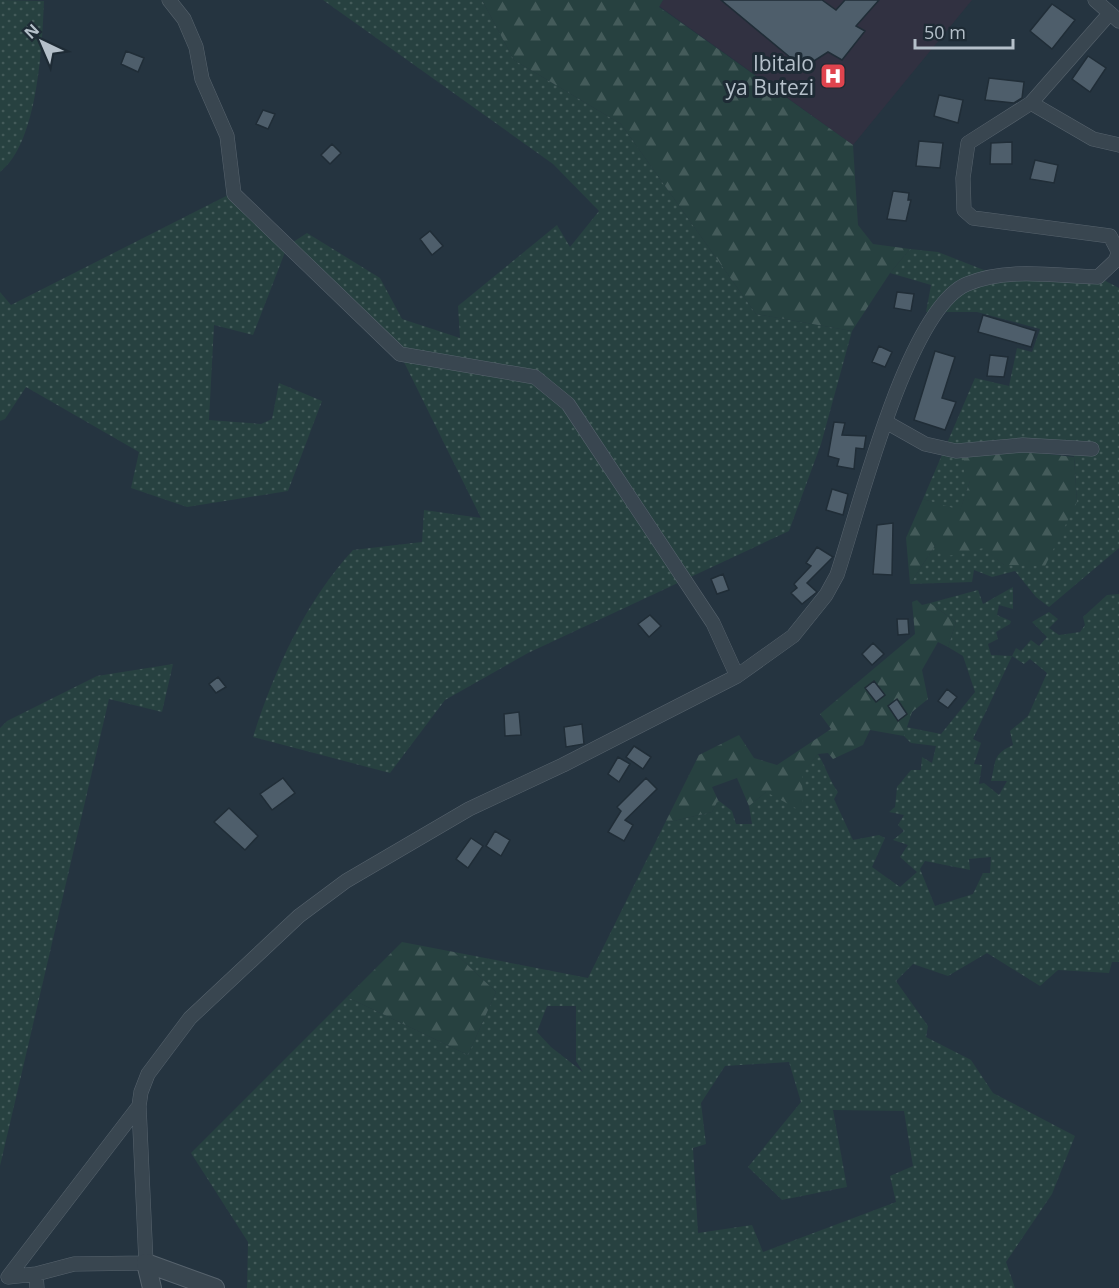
<svg xmlns="http://www.w3.org/2000/svg" width="1119" height="1288" viewBox="0 0 1119 1288" font-family="'Open Sans',sans-serif">
<style>
.medical{fill:#313141}
.green{fill:url(#green-dots);fill-rule:evenodd}
.forest{fill:url(#forest-firs)}
.building{fill:#4e5e6b;stroke:#202d37;stroke-width:1.5}
.lines{fill:none;stroke-linecap:round;stroke-linejoin:round}
.minor-casing{stroke:#57636d;stroke-width:15}
.tertiary-casing{stroke:#57636d;stroke-width:20}
.minor{stroke:#394650;stroke-width:14}
.tertiary{stroke:#394650;stroke-width:18}
.labels{text-anchor:middle;stroke-width:6;stroke-linejoin:round;paint-order:stroke}
.poi-label{font-size:21px;fill:#b5c0ca;stroke:#1e2b35;text-anchor:end}
</style>
<defs>
<pattern id="green-dots" width="8" height="8" patternUnits="userSpaceOnUse" patternTransform="scale(1.5)"><rect width="8" height="8" fill="#274140"/><path d="M2 2h.1M6 6h.1" fill="none" stroke="#445b5a" stroke-width="1.8" stroke-linecap="round"/></pattern>
<pattern id="forest-firs" width="22" height="20" patternUnits="userSpaceOnUse" patternTransform="scale(1.5)"><rect width="22" height="20" fill="#274140"/><path d="M5 1l3.5 6h-7zM16 11l3.5 6h-7z" fill="#445b5a"/></pattern>
</defs>
<rect width="100%" height="100%" fill="#253440"/>
<path class="medical" d="M663 0H972L853 145 659 6Z"/>
<path class="green" d="M0 0 44 1C42 46 38 143 0 172Z
M323 0H482L514 60 621 124 756 314 852 331 821 444 789 531 528 653 445 700 390 773 253 737C274 671 305 602 353 550L422 542 424 510 481 518 400 354 287 247 253 335 214 325 209 420 261 424 272 419 279 383 322 401 288 491 187 507 131 488 139 452 26 387 5 419 0 421V292L11 305 232 193 287 246 307 233 380 278 402 319 460 338 458 306 557 225 570 247 599 211 553 164Z
M910 249 938 252 994 274 1098 277 1119 288V548L1049 607 1036 597 1015 571 992 577 974 570 972 582 910 584 936 544 983 547 1004 565 1077 502 1074 456 1011 445 964 458 970 481 960 511 923 499 975 378 1009 386 1017 348 1032 352 1040 329 977 312H926L931 285 890 273Z
M1013 587V609L999 605 997 615 1011 621 1010 624 996 632 998 639 988 644 991 655 1012 656 1016 648 1021 651 1031 640 1039 646 1047 637 1032 622 1049 612 1058 619 1049 628 1059 635 1080 632 1085 625 1083 617 1107 595 1119 594V962H1112L1109 973 1058 970 1040 986 987 953 948 976 913 964 896 981 928 1026 926 1037 971 1060 993 1093 1075 1136 1052 1194 1006 1262 1015 1288H247L248 1242 191 1153 347 997 468 1055 496 992 454 952 588 978 665 823 712 812 718 800 732 811 736 824H752L749 806 766 792 802 773 818 754C826 767 829 780 838 792L834 799 853 840 879 835 885 838 872 867 900 887 917 872 900 857 908 845 893 840 904 831 898 825 904 815 889 812 895 807 897 787 911 770H921L922 757 932 763 936 746 911 743 904 736 906 727 941 734 975 692 963 656 948 647 956 622 930 603 978 590 983 604ZM1012 656 1024 664 1030 659 1047 673 1028 716 1010 731 1013 745C992 754 996 762 991 781H1007L999 795 984 783 979 784 982 765 974 764 981 743 973 739ZM991 857 990 873H983L973 894 935 906 920 869 925 861 970 870 969 859ZM547 1006H576V1061L583 1072 551 1047 537 1032ZM789 1062 801 1102 748 1167 782 1200 847 1187 833 1110 904 1111 913 1166 890 1176 896 1202 763 1252 752 1225 698 1233 693 1148 706 1144 701 1103 725 1066Z
M173 664 162 712 109 699 0 1166V728L7 721 97 676Z"/>
<path class="forest" d="M482 0H663L659 7 853 145 858 225 873 244 910 249 890 273 852 331 756 314 621 124 514 60Z
M1012 450 1074 457 1077 502 1045 566 1004 565 983 548 944 557 936 544 910 584 906 538 923 499 960 510 970 481 964 479V458Z
M917 600 922 605 930 603 956 622 948 647 938 642 922 670 928 699 912 712 904 736 870 730 863 745 833 759 828 753 818 754 802 774 803 812 766 792 749 806 737 778 712 787 718 800 712 812 665 823 699 755 739 735 754 758 777 765 831 729 820 714 915 634 912 602Z
M402 942 454 952 496 992 468 1055 347 997Z"/>
<path class="building" d="M721 0H822L836 10 845 0H879L856 26 865 31 842 60 828 52 803 68Z
M1052 4 1075 20 1052 49 1030 31Z
M126 51 144 58 138 72 121 64Z
M1088 56 1106 68 1090 92 1072 79Z
M989 78 1024 82 1022 98 1014 103 985 100Z
M939 95 963 100 958 123 934 116Z
M263 110 275 114 268 129 256 124Z
M919 141 943 143 940 168 916 166Z
M1012 142V164H990L991 143Z
M332 144 341 153 330 164 321 155Z
M1035 160 1058 165 1054 183 1030 179Z
M893 191 909 193 908 200H911L906 221 887 219Z
M430 231 443 246 432 255 420 239Z
M897 292 914 294 911 311 894 308Z
M983 315 1036 331 1031 347 978 332Z
M879 346 892 352 885 367 872 362Z
M935 351 955 357 942 398 956 402 945 430 914 420Z
M990 355 1008 357 1004 377 987 376Z
M834 422 845 423 842 435 866 436 864 449 856 448 854 469 837 466 839 459 828 456Z
M832 489 848 494 843 515 826 510Z
M893 523 892 575 873 574 877 525Z
M817 547 833 557 807 583 817 592 802 604 791 593 797 588 794 584 811 566 806 563Z
M723 574 729 590 717 594 711 579Z
M650 615 661 626 649 637 638 624Z
M897 619H908L909 634 898 635Z
M873 643 884 654 872 665 862 654Z
M218 677 226 687 216 693 209 684Z
M874 681 885 695 876 702 865 688Z
M947 689 957 697 948 708 938 701Z
M897 699 907 714 898 721 888 706Z
M519 712 521 735 505 736 504 714Z
M582 724 584 744 566 747 564 727Z
M634 746 651 757 643 769 626 757Z
M618 757 630 764 619 782 608 774Z
M283 778 295 793 272 810 260 794Z
M646 778 657 789 625 820 633 825 624 841 608 832 621 811 617 807Z
M229 808 258 836 245 850 214 822Z
M495 831 510 840 501 856 486 846Z
M471 838 483 846 468 868 456 859Z"/>
<g class="lines">
<g class="minor-casing">
<path id="minor" d="M169 0 184 19 196 47 202 79 227 136 234 194 400 354 535 377 568 404 713 623 737 676
M1095 0 1119 21
M1031 103 1110 13
M1119 253 1110 236 973 218 964 210 963 178 968 143 1031 103 1093 139 1119 145
M886 422 925 444 956 451 1023 445 1092 449
M36 1274 74 1264 146 1263 139 1106 141 1092 148 1074 190 1018 299 916 346 881 469 809 563 765 737 676 793 636 826 595 837 575C858 513 907 309 967 284 1007 267 1056 276 1098 277L1115 261 1119 252
M37 1288 36 1274 8 1277 139 1106"/>
</g>
<g class="tertiary-casing">
<path id="tertiary" d="M146 1263 215 1288
M146 1263 152 1288"/>
</g>
<use href="#minor" class="minor"/>
<use href="#tertiary" class="tertiary"/>
</g>
<defs>
<g id="hospital-square" transform="scale(1.35)"><rect x="-9" y="-9" width="18" height="18" rx="4" fill="#e0444e" stroke="#1e2b35"/><path d="M-5-5h3v3.5h4V-5h3V5h-3V1.5h-4V5h-3Z" fill="#fff"/></g>
</defs>
<g fill-rule="evenodd">
<use href="#hospital-square" x="833" y="76"/>
</g>
<g class="labels">
<g class="poi-label">
<text x="814" y="71">Ibitalo<tspan x="814" dy="24">ya Butezi</tspan></text>
</g>
</g>
<g transform="translate(42 42) rotate(316)" stroke="#1e2b35" stroke-width="4.5" paint-order="stroke">
<path d="M0-4.5L10 22L0 15L-10 22Z" fill="#b5c0ca"/>
<text y="-9" font-size="16" font-weight="bold" text-anchor="middle" fill="#b5c0ca">N</text>
</g>
<path d="M915 39v9h98v-9" fill="none" stroke="#b5c0ca" stroke-width="3"/>
<text x="924" y="39" font-size="18" fill="#b5c0ca" stroke="#1e2b35" stroke-width="4.5" paint-order="stroke">50 m</text>
</svg>
